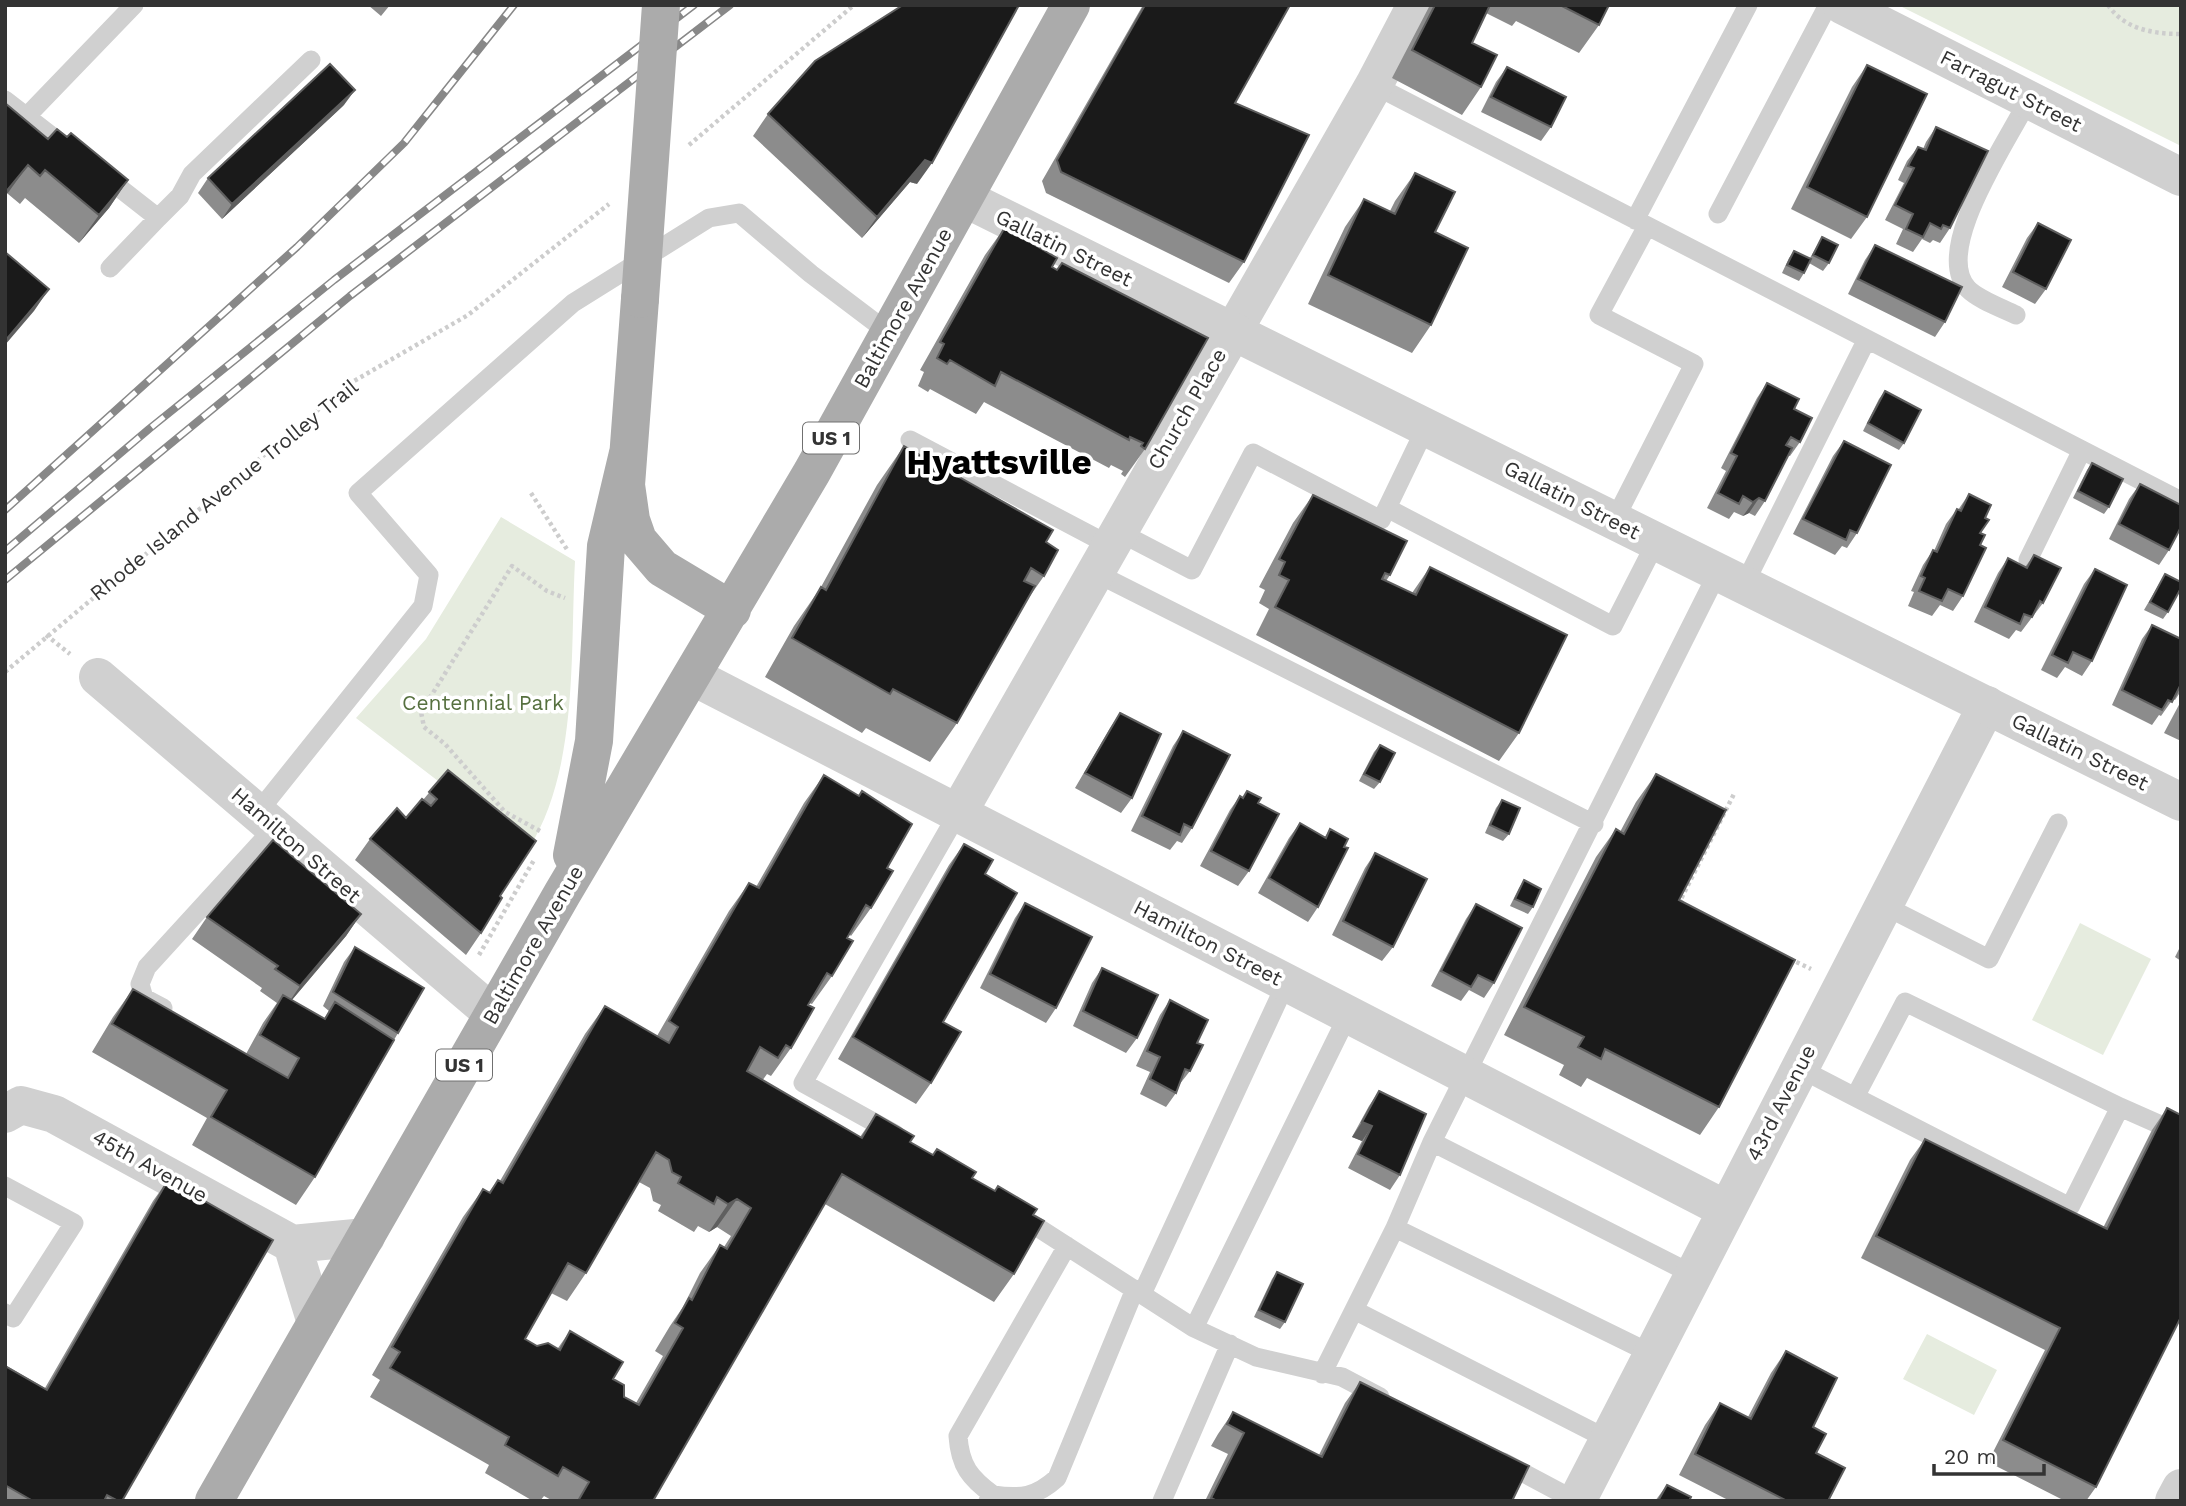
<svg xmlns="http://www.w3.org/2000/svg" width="2186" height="1506" viewBox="0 0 2186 1506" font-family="'Work Sans',sans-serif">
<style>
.green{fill:#e6ecdf}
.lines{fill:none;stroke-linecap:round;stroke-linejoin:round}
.path{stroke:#cdcdcd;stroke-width:4.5;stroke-dasharray:3.5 3.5;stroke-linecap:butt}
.service{stroke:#d0d0d0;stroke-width:19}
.minor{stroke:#d0d0d0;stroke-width:38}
.tertiary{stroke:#d0d0d0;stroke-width:38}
.primary{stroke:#ababab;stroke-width:38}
.rail-casing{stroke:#888;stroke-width:8}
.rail{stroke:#fff;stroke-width:5;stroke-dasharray:16;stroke-linecap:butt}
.primary-bridge{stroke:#ababab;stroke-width:38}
.wall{fill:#8c8c8c;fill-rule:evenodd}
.shaded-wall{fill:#5f5f5f}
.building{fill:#1a1a1a;stroke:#5f5f5f;stroke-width:2;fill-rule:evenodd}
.labels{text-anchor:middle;stroke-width:7;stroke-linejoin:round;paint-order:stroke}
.shield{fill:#fff;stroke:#707070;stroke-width:2}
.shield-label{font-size:19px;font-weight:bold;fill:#333}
.street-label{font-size:21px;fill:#333;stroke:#fff}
.park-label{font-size:21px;fill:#56703f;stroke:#fff}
.town-label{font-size:35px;font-weight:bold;fill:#000;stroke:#fff}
</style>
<rect width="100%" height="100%" fill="#fff"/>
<path class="green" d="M1898 5H2181V146Z
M501 517 575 561C570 655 579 769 528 850L356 718 426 639Z
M2080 923 2151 959 2103 1055 2032 1020Z
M1927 1334 1997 1370 1974 1415 1903 1379Z"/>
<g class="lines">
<path class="path" d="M2108 5C2124 29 2153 34 2181 34
M689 145 854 5
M531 493 568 551
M46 635 70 654
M5 672 349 384 468 315 609 204
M540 831 505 812 445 744 424 727 421 712 512 566 547 591 565 598
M1683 903 1680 901 1734 794
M479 955 534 860
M1790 959 1811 969"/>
<path class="service" d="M1374 85 2181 501
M5 100 71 151
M27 116 134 5
M103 175 158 218 110 268
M1718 214 1828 5
M158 218 180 196 192 174 311 60
M1635 220 1748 5
M2016 315C2002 308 1979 300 1968 289 1931 250 2009 140 2028 100
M910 440 1109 545
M1387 508 1426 427
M1614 521 1694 364 1599 315 1647 226
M1117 531 1192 570 1253 453 1381 520 1387 508 1613 626 1656 542
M2028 560 2082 450
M1094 572 1594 824
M1744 585 1867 339
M258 812 423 606 429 575 358 493 573 303 709 218 739 213 811 274 889 333
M1883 905 1989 959 2058 823
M163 1008 144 998 140 984 147 967 275 827
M1799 1068 1855 1097 2070 1207 2120 1107 1905 1002 1855 1097
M2120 1107 2181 1134
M895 1134 803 1083 958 813
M1432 1142 1692 1274
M5 1186 74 1223 13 1318 5 1313
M1020 1216 1194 1328 1256 1357 1342 1377 1380 1397
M1395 1228 1652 1354
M1142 1294 1286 983
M1354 1310 1609 1440
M1194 1328 1348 1015
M1322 1374 1395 1228 1432 1142 1718 572
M1503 1462 1576 1501
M993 1495C1021 1499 1036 1497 1057 1478L1135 1289
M988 1501 993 1495C970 1478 960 1466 958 1436L1067 1246
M1162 1501 1230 1344"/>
<path class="minor" d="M692 676 1725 1209
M98 677 493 1014
M958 813 1374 85 1416 5
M5 1114 21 1105 54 1114 292 1244 366 1237
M292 1244 316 1323
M1577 1501 1987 705
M2174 1501 2181 1488"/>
<path class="tertiary" d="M1842 5 2181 177
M964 198 2181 802"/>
<path class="primary" d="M640 299 626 485 631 520 638 540 662 568 732 610
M572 855 594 741 606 546 628 453
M214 1501 562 894 812 472 1071 5"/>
<g class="rail-casing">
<path id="rail" d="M5 510 297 247 404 143 514 5
M5 551 149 429 334 280 694 5
M5 580 350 296 730 5"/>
</g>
<use href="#rail" class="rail"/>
<path class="primary-bridge" d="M640 299 661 5"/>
</g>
<path class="wall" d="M368 5H390L381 16Z
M1143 5H1290L1235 103 1244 262 1229 283 1046 193 1042 181Z
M1430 5H1609L1599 25 1579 53 1516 21 1512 26 1486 13 1472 43 1481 87 1462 115 1392 78Z
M1867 65V217L1851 239 1791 209 1852 87Z
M1507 67 1551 127 1541 141 1481 112 1496 82Z
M5 103 48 139 67 137 128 180 109 208 79 243 25 198 20 204 8 194Z
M344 105 222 219 198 193 208 178Z
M768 114 917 184 910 182 862 238 753 136Z
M1936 127 1950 228 1940 243 1933 240 1930 243 1922 239 1913 252 1896 244 1903 229 1885 220 1904 183 1898 180 1907 161 1918 147 1923 149 1926 142Z
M1415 173 1431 325 1412 353 1308 304 1345 227 1364 199 1390 211 1395 201Z
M2038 223 2046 289 2035 304 2002 287 2027 238Z
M1005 227 1052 267 1145 449 1125 477 1121 474 1123 471 1111 465 1109 468 984 402 976 414 930 389 928 392 918 386 924 372 920 370 985 255Z
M1822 237 1829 263 1823 271 1809 263 1804 273 1799 281 1782 273 1789 258 1794 251 1810 258Z
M1875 245 1945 322 1935 337 1848 294 1865 260Z
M1767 383 1800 442 1790 456H1788L1765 501 1755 516 1749 513 1743 516 1734 512 1729 519 1707 508 1726 471 1721 468 1757 398Z
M1885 391 1904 443 1899 450 1863 431 1879 399Z
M1844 441 1857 533 1847 548 1842 546 1835 555 1793 534 1833 456Z
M904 446 1046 542 1044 576 1025 603 957 723 930 762 866 728 862 733 765 677 794 626 821 587 877 485Z
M2092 463 2109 507 2104 514 2073 498 2087 470Z
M2140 484 2169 550 2159 565 2109 539 2129 499Z
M1969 494 1985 518 1980 533V545L1963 596 1953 611 1940 605 1932 616 1908 606 1914 592 1911 591 1923 565 1933 550 1934 551 1946 524 1957 509 1958 510Z
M1313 495 1390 575 1386 581 1412 593 1430 567 1519 733 1499 761 1256 635 1269 609 1259 603 1265 590 1259 587 1293 523Z
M2034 555 2043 603 2021 632 2016 630 2009 639 1974 622 1998 573 2008 558 2025 567Z
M2095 569 2092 661 2082 676 2065 667 2057 678 2041 670 2084 584Z
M2165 574 2168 612 2163 619 2144 610Z
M2152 625 2181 639V691L2175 700 2173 699 2161 716 2159 715 2152 725 2112 705 2142 639Z
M2181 701V741L2164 733Z
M1120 713 1132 798 1121 813 1075 788 1110 728Z
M1183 731 1192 828 1182 843 1177 841 1170 850 1131 831 1173 746Z
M1380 745V782L1374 789 1359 781 1374 752Z
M448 770 500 896 481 933 466 955 355 860 370 839 406 818 423 800Z
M1656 774 1679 900 1719 1107 1700 1135 1587 1078 1581 1087 1559 1075 1564 1065 1504 1035 1596 857 1616 829 1620 832 1636 802Z
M824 775 887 868 871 908 851 936 849 934 832 976 812 1004 809 1003 791 1048 771 1076 767 1074 762 1081 860 1137 876 1114 910 1142 933 1155 937 1149 972 1178 1033 1215 1014 1274 994 1302 825 1204 653 1501H553L544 1496 540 1501H533L485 1473 489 1465 370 1397 380 1380 372 1375 463 1217 483 1189 489 1192 498 1180 500 1181 585 1034 605 1006 657 1036 729 911 749 883 756 887 804 803ZM639 1182 650 1188 653 1201 661 1205 658 1211 694 1232 698 1226 709 1232 717 1227 731 1236 724 1247 720 1245 700 1273 683 1307 670 1326 655 1351 663 1356 636 1403 624 1397 613 1379 570 1331 558 1348 537 1346 525 1339 551 1293 567 1301 586 1273Z
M1247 791 1258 803 1249 871 1238 886 1200 866 1230 810 1240 796 1243 797Z
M1502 800 1509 834 1503 841 1485 833 1496 808Z
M1300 823 1325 837 1330 829 1344 847 1318 907 1308 922 1258 893 1289 838Z
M964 844 985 874 943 1022 931 1083 916 1104 838 1059 949 865Z
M1375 853 1393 947 1382 961 1332 935 1365 868Z
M1524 880 1533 907 1528 914 1510 906 1519 888Z
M1025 903 1056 1008 1046 1023 980 988 1015 918Z
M1476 904 1494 983 1484 998 1469 990 1461 1001 1431 986 1466 919Z
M361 914 346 936 292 1000 324 1019 329 1011 323 1006 344 962 355 947 398 1033 315 1177 296 1205 192 1145 207 1118 92 1052 113 1017 133 989 246 1054 263 1023 277 1003 260 991 262 988 192 939 207 917Z
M2181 945V961L2175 957Z
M1102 968 1137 1038 1126 1053 1073 1026 1092 983Z
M1170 1000 1197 1043 1190 1071 1179 1085 1176 1093 1166 1107 1140 1094 1150 1072 1136 1066 1160 1015Z
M1379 1091 1400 1175 1390 1190 1348 1168 1362 1141 1352 1137 1369 1106Z
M2167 1108 2096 1487 2086 1501H2065L1988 1462 2045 1350 1861 1258 1910 1160 1925 1139 2103 1228 2152 1130Z
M168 1180 122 1501H5V1365L45 1388 153 1201Z
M1277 1272 1285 1322 1280 1329 1254 1317 1272 1279Z
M1786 1351 1813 1427 1816 1453 1828 1501H1730L1679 1475 1705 1425 1720 1403 1748 1417 1771 1373Z
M1360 1382 1512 1501H1205L1228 1454 1211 1446 1218 1434 1233 1412 1319 1455 1345 1403Z
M1667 1485 1689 1501H1655Z"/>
<path class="shaded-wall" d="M355 90 344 105 222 219 232 204Z
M925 160 932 163 917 184 910 182 862 238 877 217Z
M28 165 5 197V193Z
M128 180 109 208 79 243 99 215Z
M49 289 34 311 5 345V341Z
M1759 498 1749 513 1743 516 1753 502Z
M361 914 346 936 285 1008 300 986Z
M1362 1122 1372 1126 1362 1141 1352 1137Z
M737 1199 717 1227 709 1232 728 1204Z"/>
<path class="building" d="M903 5H1019L932 163 925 160 877 217 768 114 815 61Z
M1145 5H1290L1235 103 1309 135 1244 262 1061 172 1057 160Z
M1435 5H1490L1472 43 1497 55 1481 87 1412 50Z
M1560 5H1609L1599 25Z
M330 64 355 90 232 204 208 178Z
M1867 65 1927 94 1867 217 1807 187Z
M1507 67 1566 97 1551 127 1491 97Z
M5 103 48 139 57 129 67 137 71 133 128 180 99 215 45 170 40 176 28 165 5 193Z
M1936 127 1988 151 1950 228 1943 225 1941 229 1930 223 1923 237 1906 229 1913 214 1895 205 1914 168 1908 166 1918 147 1926 150Z
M1415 173 1455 192 1435 232 1468 248 1431 325 1328 275 1364 199 1395 214Z
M2038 223 2071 240 2046 289 2013 272Z
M1005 227 1057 258 1052 267 1057 270 1062 263 1208 338 1145 449 1141 446 1143 443 1130 437 1129 440 1001 372 995 386 950 360 947 364 937 358 944 344 940 342Z
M1822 237 1838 245 1829 263 1813 255Z
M1875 245 1962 287 1945 322 1858 279Z
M1794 251 1811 259 1804 273 1787 265Z
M5 252 49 289 5 341Z
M1767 383 1799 399 1794 409 1812 418 1800 442 1791 437 1786 445 1792 448 1765 501 1759 498 1753 502 1743 496 1739 504 1718 493 1737 456 1731 453Z
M1885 391 1921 410 1904 443 1868 423Z
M1844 441 1891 465 1857 533 1850 530 1846 540 1803 519Z
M904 446 1053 530 1046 542 1058 550 1044 576 1031 568 1024 581 1035 586 957 723 893 689 890 694 792 638 821 587 826 590Z
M2092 463 2123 479 2109 507 2078 491Z
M2140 484 2181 505V527L2169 550 2119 524Z
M1969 494 1991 505 1985 518 1989 520 1980 533 1985 535 1980 545 1986 548 1963 596 1948 589 1942 601 1919 591 1925 578 1921 576 1933 550 1937 552 1957 509 1961 511Z
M1313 495 1407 541 1390 575 1385 573 1382 579 1416 595 1430 567 1567 635 1519 733 1275 607 1289 580 1279 575 1285 562 1279 559Z
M2034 555 2061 568 2043 603 2040 601 2032 617 2024 614 2020 624 1985 607 2008 558 2027 568Z
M2095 569 2127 585 2092 661 2073 652 2068 663 2052 655Z
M2165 574 2181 582V588L2168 612 2150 602Z
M2152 625 2181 639V684L2172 702 2168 700 2162 710 2122 690Z
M1120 713 1161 734 1132 798 1085 773Z
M1183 731 1230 755 1192 828 1184 824 1180 835 1142 816Z
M1380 745 1395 753 1380 782 1364 774Z
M448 770 536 841 500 896 502 898 481 933 370 839 397 808 406 818 422 799 431 806 437 799 429 792Z
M1656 774 1726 810 1679 900 1795 960 1719 1107 1605 1049 1601 1059 1578 1047 1584 1037 1524 1007 1616 829 1624 834Z
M824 775 859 796 862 791 912 824 887 868 893 871 871 908 866 905 847 938 853 941 832 976 827 973 808 1005 814 1008 791 1048 786 1045 778 1058 760 1047 747 1071 862 1138 876 1114 914 1136 910 1142 933 1155 937 1149 976 1172 972 1178 995 1191 998 1186 1037 1209 1033 1215 1044 1221 1014 1274 842 1174 653 1501H578L589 1482 563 1467 558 1476 505 1445 509 1437 390 1368 400 1352 392 1347 483 1189 490 1193 498 1180 503 1183 605 1006 669 1043 678 1027 669 1021 749 883 759 888ZM656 1152 669 1160 672 1172 681 1177 678 1183 714 1204 717 1197 728 1204 737 1199 751 1208 727 1249 720 1245 692 1300 689 1298 675 1323 683 1328 639 1405 624 1397V1385L613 1379 623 1362 570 1331 560 1350 548 1343 537 1346 525 1339 568 1263 586 1273Z
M1247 791 1261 798 1258 803 1279 814 1249 871 1211 851 1240 796 1243 798Z
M1502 800 1520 808 1509 834 1490 825Z
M1300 823 1326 838 1330 829 1348 839 1344 847 1348 848 1318 907 1269 878Z
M273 840 361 914 300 986 275 969 278 966 207 917Z
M964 844 993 860 985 874 1017 893 943 1022 961 1032 931 1083 853 1037Z
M1375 853 1427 879 1393 947 1343 921Z
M1524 880 1541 889 1533 907 1515 899Z
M1025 903 1092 937 1056 1008 990 974Z
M1476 904 1522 928 1494 983 1478 975 1471 987 1441 971Z
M355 947 424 988 398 1033 333 992Z
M1102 968 1158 995 1137 1038 1083 1011Z
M133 989 288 1078 299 1058 260 1035 283 995 325 1019 335 1002 394 1040 315 1177 211 1117 227 1090 112 1024Z
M1170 1000 1208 1020 1197 1043 1203 1045 1190 1071 1185 1069 1176 1093 1150 1079 1160 1057 1147 1051Z
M1379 1091 1426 1114 1400 1175 1358 1154 1372 1126 1362 1122Z
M2167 1108 2181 1115V1317L2096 1487 2003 1440 2060 1328 1876 1236 1925 1139 2107 1229Z
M168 1180 273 1240 122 1501H118L107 1495 104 1501H33L5 1485V1366L47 1390Z
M1277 1272 1303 1284 1285 1322 1259 1310Z
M1786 1351 1837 1378 1813 1427 1826 1434 1816 1453 1845 1468 1828 1501H1787L1695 1454 1720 1403 1751 1419Z
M1360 1382 1529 1466 1512 1501H1217L1211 1498 1244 1433 1227 1424 1233 1412 1322 1457Z
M1667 1485 1691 1497 1689 1501H1658Z"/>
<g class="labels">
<g class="shield">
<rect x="803" y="422.5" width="56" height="31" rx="5"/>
<rect x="436" y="1049.5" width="56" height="31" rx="5"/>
</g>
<g class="shield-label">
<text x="831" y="445">US 1</text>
<text x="464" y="1072">US 1</text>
</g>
<g class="street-label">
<text transform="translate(2011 91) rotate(27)" y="7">Farragut Street</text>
<text transform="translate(1064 248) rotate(26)" y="7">Gallatin Street</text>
<text transform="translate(903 308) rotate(-61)" y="7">Baltimore Avenue</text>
<text transform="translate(1187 409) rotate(-60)" y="7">Church Place</text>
<text transform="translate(224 490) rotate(-39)" y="7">Rhode Island Avenue Trolley Trail</text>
<text transform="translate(1572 500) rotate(27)" y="7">Gallatin Street</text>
<text transform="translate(2080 752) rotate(26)" y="7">Gallatin Street</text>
<text transform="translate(296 845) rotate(41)" y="7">Hamilton Street</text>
<text transform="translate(1208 943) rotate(27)" y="7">Hamilton Street</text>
<text transform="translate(533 945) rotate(-60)" y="7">Baltimore Avenue</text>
<text transform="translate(1781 1103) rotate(-63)" y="7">43rd Avenue</text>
<text transform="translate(150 1166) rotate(29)" y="7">45th Avenue</text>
</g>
<g class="park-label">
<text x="483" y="710">Centennial Park</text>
</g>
<g class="town-label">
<text x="999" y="474">Hyattsville</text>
</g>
</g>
<rect width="2186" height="1506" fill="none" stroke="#333333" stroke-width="14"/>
<path d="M1934 1464v10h110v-10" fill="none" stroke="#333333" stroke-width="3.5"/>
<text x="1944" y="1464" font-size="21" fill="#333333" stroke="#ffffff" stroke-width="5" paint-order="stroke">20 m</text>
</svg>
